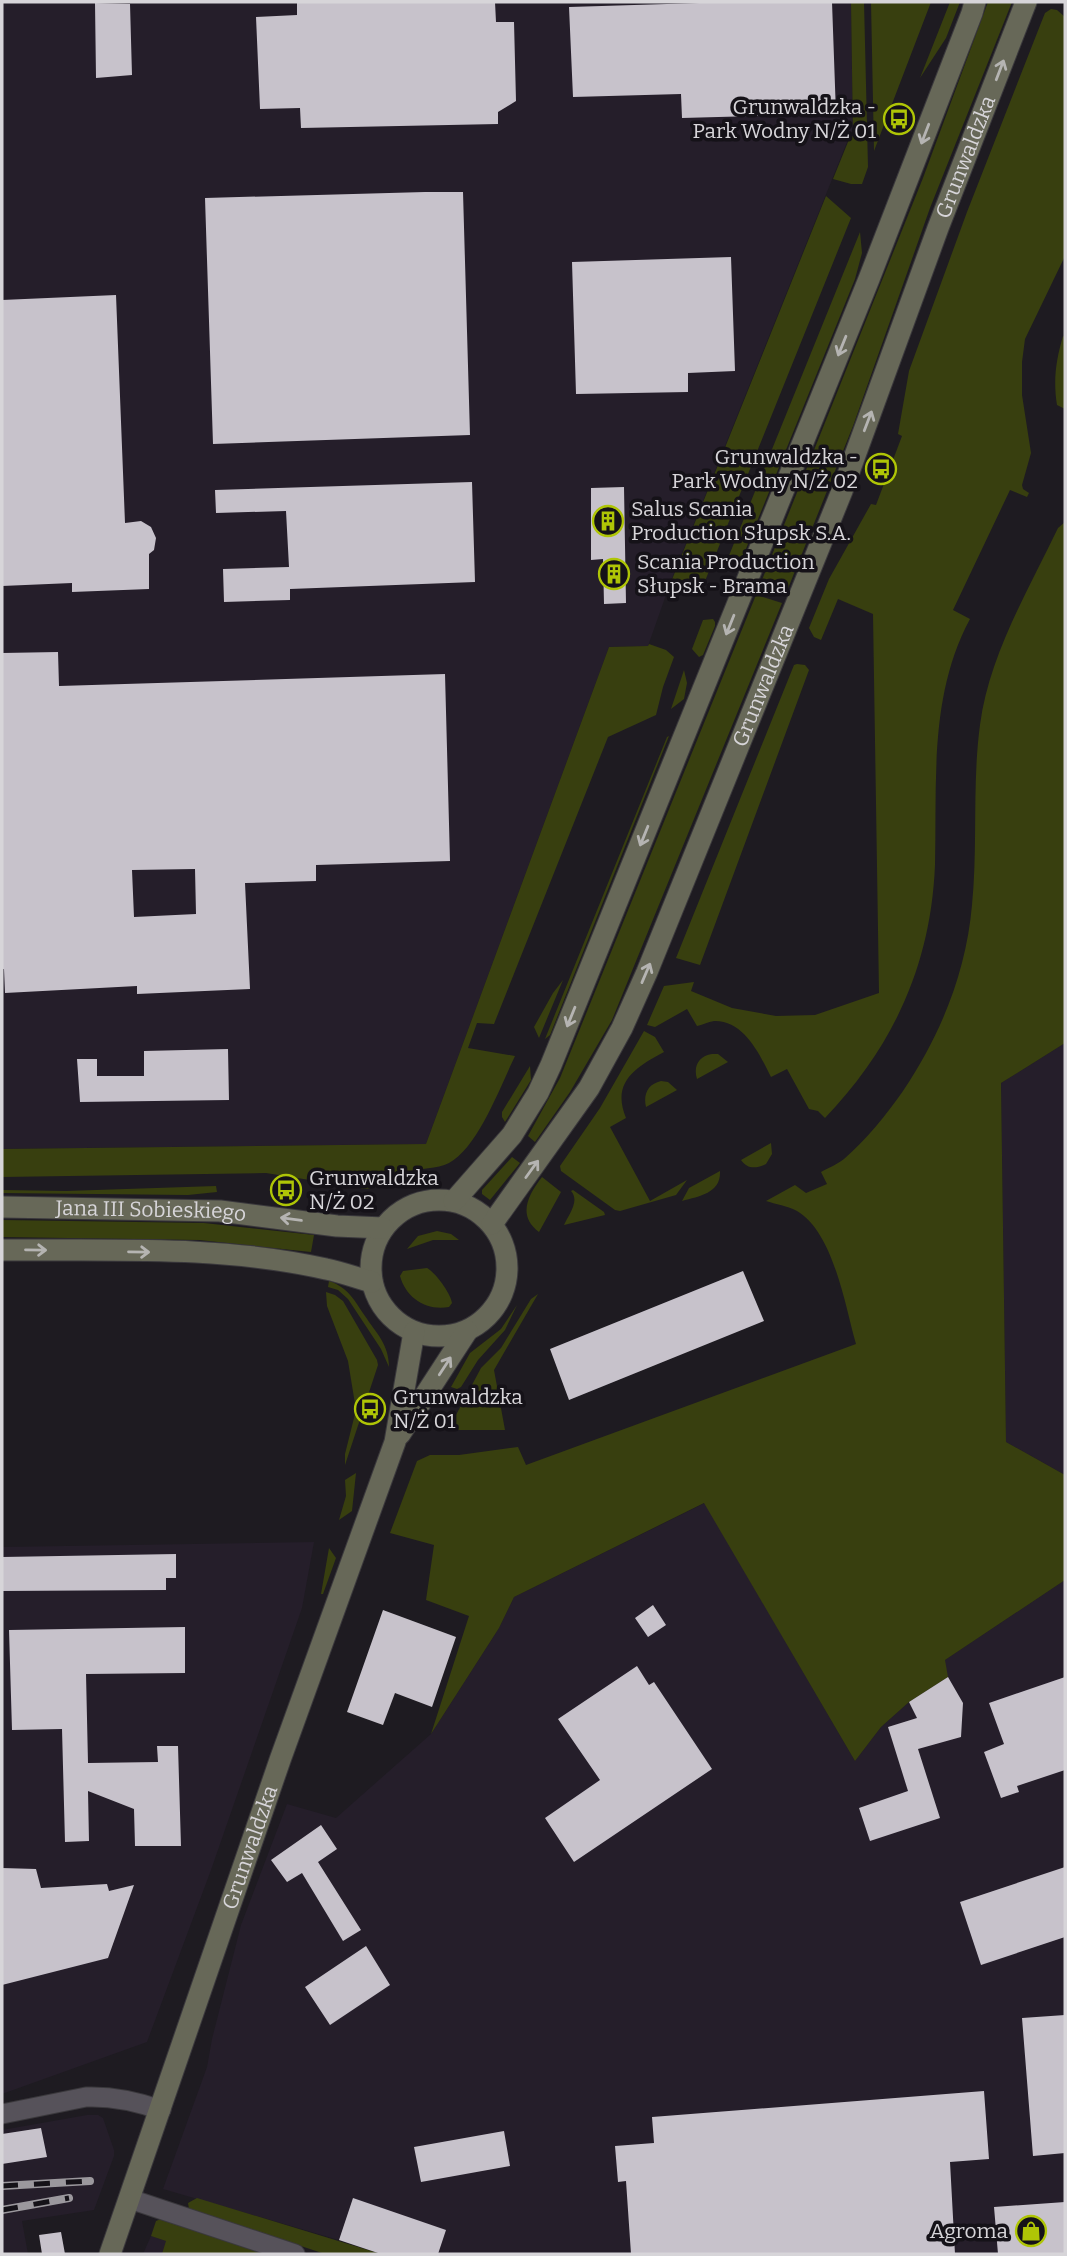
<svg xmlns="http://www.w3.org/2000/svg" width="1067" height="2256" viewBox="0 0 1067 2256" font-family="Bitter,serif">
<style>
.built{fill:#251e2a}
.green{fill:#383f0f}
.building{fill:#c7c2cb;fill-rule:evenodd}
.lines{fill:none;stroke-linecap:round;stroke-linejoin:round}
.street-casing{stroke:#3a383c;stroke-width:21}
.secondary-casing{stroke:#3a383c;stroke-width:23}
.street{stroke:#56525a;stroke-width:19}
.secondary{stroke:#676858;stroke-width:21}
.rail-casing{stroke:#9b989d;stroke-width:8}
.rail{stroke:#151218;stroke-width:5;stroke-dasharray:16;stroke-linecap:butt}
.oneway{stroke:#b5b4b2}
.labels{text-anchor:middle;stroke-width:7;stroke-linejoin:round;paint-order:stroke}
.poi-label{font-size:21px;fill:#d7d5d9;stroke:#151218;text-anchor:start}
.street-label{font-size:21px;fill:#d7d5d9;stroke:#151218}
</style>
<rect width="100%" height="100%" fill="#1e1b21"/>
<path class="built" d="M2 2H851L853 137H849L672 578 648 646 609 647 426 1144 2 1149Z
M1065 1043V1475L1006 1442 1001 1083Z
M705 1503 855 1761 881 1727 909 1702 945 1660 1065 1580V2254H381L339 2240 163 2189 207 2067 212 2039 241 1925 287 1804 336 1818 431 1734 499 1628 514 1597Z
M314 1542 302 1608 211 1870 147 2042 2 2094V1547Z
M87 2115H98L103 2118 114 2150V2156L94 2210 22 2221 28 2254H2V2130Z
M151 2236 166 2241 167 2244 162 2254H143Z"/>
<path class="green" d="M851 2H864L868 167 862 184H851L833 179 850 137 853 136Z
M871 2H931L874 151Z
M950 2H960L946 38 920 78Z
M988 2H1012L930 208 853 426 787 591 762 580 923 178Z
M1051 9 1057 10 1065 17V256L1025 339 1022 362V395L1031 453 1022 485 1023 489 1029 493 1027 497 1010 490 953 610 970 619C929 695 937 782 935 865 931 965 893 1047 825 1118L818 1111 809 1109 787 1069 771 1077C760 1055 744 1020 714 1021 708 1022 702 1025 697 1026L687 1009 655 1027 647 1025 664 986 694 982 691 991 732 1008 776 1016 815 1015 879 993 873 614 838 599 821 640 814 637 809 628 829 579 871 504 876 505 902 436 898 434 909 371 967 212 1041 23 1045 13Z
M826 196 851 218 701 591 667 592Z
M860 232 862 253 855 279 737 571 726 566V563Z
M1063 336 1065 337V409L1057 405C1053 380 1056 360 1063 336Z
M1065 522V1043L1001 1083 1006 1442 1065 1475V1580L945 1660 948 1677 909 1702 881 1727 855 1761 704 1503 514 1597 499 1628 431 1734 469 1616 426 1600 434 1545 390 1533 417 1461 430 1455H459L518 1447 526 1465 856 1344C845 1306 834 1233 797 1211 788 1206 775 1204 766 1201L795 1185 806 1193 827 1184 821 1172C828 1168 838 1164 844 1159 865 1141 887 1114 903 1091 941 1034 966 973 972 905 978 845 972 784 980 725 989 655 1028 591 1058 528Z
M756 595 782 603 612 1020 570 1092 535 1142 528 1136 560 1078Z
M713 619 715 622V626L703 655 699 657 692 649 703 620Z
M649 644 666 650 674 657 663 687 656 715 608 737 494 1024 477 1023 468 1048 515 1056C501 1085 478 1148 449 1163 437 1169 420 1168 406 1172 392 1176 381 1187 366 1189L266 1173 2 1177V1149L426 1144 609 647 648 646Z
M797 664 805 665 809 670 700 965 676 958 794 665Z
M684 670 687 683 684 699 671 709Z
M669 736 550 1035 545 1039 667 737Z
M563 980 539 1038 534 1027 553 993Z
M644 1031 655 1037 664 1052C636 1067 611 1082 626 1118L610 1127 650 1201 687 1180 676 1195 620 1211 615 1210 561 1171 560 1166 600 1108Z
M712 1054H718L728 1062 697 1079C693 1066 699 1056 712 1054Z
M530 1066 531 1080 505 1122 502 1117V1112Z
M661 1081 668 1082 677 1090 646 1107C643 1094 648 1084 661 1081Z
M771 1143 772 1154 766 1164C756 1169 747 1169 741 1160Z
M512 1157 520 1163 490 1200 482 1194V1190Z
M720 1171C721 1193 700 1196 682 1201L689 1188Z
M542 1177 561 1192 539 1232C517 1216 528 1195 542 1177Z
M216 1186 217 1192 188 1195 2 1193V1190L66 1191Z
M573 1190 604 1212 605 1215 564 1225C569 1214 580 1201 571 1191Z
M2 1220 204 1223 314 1235 311 1252 199 1240 2 1237Z
M437 1231 451 1234 459 1240H433L407 1249 418 1236Z
M427 1268C436 1273 451 1294 452 1303L449 1307C426 1311 406 1298 400 1276L403 1271Z
M329 1281C349 1288 354 1300 365 1316 376 1333 389 1344 389 1367L381 1349 348 1299 338 1290 328 1287Z
M326 1292 335 1295 343 1301 377 1360 378 1365 345 1465V1454L356 1410 348 1361 327 1306Z
M538 1294 494 1370 505 1430H448L481 1368 501 1348 531 1299Z
M517 1305 505 1330 478 1360 461 1387 457 1389 451 1387 470 1353 501 1329Z
M356 1473 352 1511 339 1520 346 1496 345 1480Z
M329 1548 336 1558 323 1594H321Z
M197 2198 381 2254H325L189 2209 188 2203Z
M161 2219 268 2254H162L166 2241 151 2236 156 2221Z"/>
<path class="building" d="M297 2H495L496 22H514L516 101 498 112V124L301 128 300 108 260 109 256 17 297 15Z
M732 2H832L836 114 682 118 681 94 573 97 569 7Z
M95 3 130 4 132 75 96 78Z
M425 192H463L470 435 213 444 205 198Z
M731 257 735 371 688 373V392L576 394 572 262Z
M116 295 125 523 141 521 151 527 156 538 154 550 149 554V589L72 592V583L2 586V300Z
M472 482 475 582 290 589V600L224 602 223 569 289 567 286 511 216 513 215 490Z
M624 487 626 603 604 604 603 559 591 560V488Z
M58 652 59 686 445 674 450 861 316 865V881L245 883 250 989 137 994V986L5 993 4 969H2V653ZM195 869 196 914 134 917 132 870Z
M228 1049 229 1100 80 1102 77 1059H97V1076H144V1051Z
M743 1271 764 1321 569 1400 550 1349Z
M176 1554V1578H166V1590L2 1591V1557Z
M653 1605 666 1625 648 1637 635 1618Z
M383 1610 456 1637 432 1707 395 1693 383 1725 347 1712Z
M185 1627V1673L86 1674 88 1763 158 1762 157 1746H178L181 1846H135L134 1809 88 1791 89 1841 65 1842 62 1729 12 1730 9 1630Z
M637 1666 649 1685 654 1682 712 1769 574 1862 545 1818 600 1780 558 1719Z
M948 1677 963 1703 961 1737 918 1749 940 1818 870 1841 859 1808 908 1791 888 1727 917 1718 909 1702Z
M1065 1677V1770L1017 1786 1019 1792 1001 1798 984 1752 1004 1744 989 1703Z
M321 1825 337 1849 318 1862 361 1930 343 1941 302 1873 287 1882 271 1860Z
M1065 1867V1937L981 1965 960 1902Z
M2 1868 36 1869 41 1888 107 1884 109 1891 134 1885 108 1958 2 1985Z
M366 1946 390 1985 330 2025 305 1987Z
M1065 2015V2153L1033 2156 1022 2018Z
M984 2091 989 2159 950 2162 955 2254H631L626 2181 618 2182 615 2146 654 2143 652 2117Z
M41 2128 47 2157 2 2164V2134Z
M504 2131 510 2166 421 2182 414 2147Z
M353 2198 446 2230 438 2254H381L339 2240Z
M1065 2202V2254H998L994 2207Z
M61 2232 65 2254H42L39 2235Z"/>
<g class="lines">
<g class="street-casing">
<path id="street" d="M2 2114 86 2097C113 2096 136 2101 161 2110
M130 2199 295 2254"/>
</g>
<g class="secondary-casing">
<g id="secondary">
<circle cx="439" cy="1268" r="68"/>
<path d="M454 1201 512 1135 538 1093 551 1065 869 279 972 13 975 2"/>
<path id="s1" d="M2 1207 220 1211 337 1226 383 1228"/>
<path id="s2" d="M492 1224 589 1088 622 1028 647 972 842 491 938 228 1026 2"/>
<path d="M2 1250C109 1251 221 1245 326 1269 341 1272 357 1278 372 1282"/>
<path d="M400 1434 467 1331"/>
<path id="s3" d="M110 2254 280 1760 395 1442 414 1332"/>
</g>
</g>
<use href="#street" class="street"/>
<use href="#secondary" class="secondary"/>
<g class="rail-casing">
<path id="rail" d="M2 2186 90 2181
M2 2210 69 2198"/>
</g>
<use href="#rail" class="rail"/>
</g>
<defs><path id="oneway-shaft" d="M-6 0H5M1.5-3L5.5 0L1.5 3" fill="none" stroke-width="1.6" stroke-linecap="round" stroke-linejoin="round" transform="scale(1.75)"/></defs>
<g class="oneway">
<use href="#oneway-shaft" transform="translate(1000 70) rotate(-69)"/>
<use href="#oneway-shaft" transform="translate(925 134) rotate(111)"/>
<use href="#oneway-shaft" transform="translate(842 346) rotate(112)"/>
<use href="#oneway-shaft" transform="translate(868 421) rotate(-69)"/>
<use href="#oneway-shaft" transform="translate(730 625) rotate(112)"/>
<use href="#oneway-shaft" transform="translate(644 836) rotate(112)"/>
<use href="#oneway-shaft" transform="translate(646 973) rotate(-67)"/>
<use href="#oneway-shaft" transform="translate(571 1017) rotate(112)"/>
<use href="#oneway-shaft" transform="translate(532 1169) rotate(-54)"/>
<use href="#oneway-shaft" transform="translate(291 1219) rotate(-172)"/>
<use href="#oneway-shaft" transform="translate(36 1250) rotate(1)"/>
<use href="#oneway-shaft" transform="translate(139 1252) rotate(1)"/>
<use href="#oneway-shaft" transform="translate(445 1366) rotate(-57)"/>
</g>
<defs>
<g id="bus-ring" transform="scale(1.575)"><circle r="9.5" fill="#151218" stroke="#afc506" stroke-width="1.5"/><path d="M-5-6H5V4H4V6H2V4H-2V6H-4V4H-5ZM-3.5-4V0h7V-4ZM-3.5 1.2v1.5H-2V1.2ZM2 1.2v1.5H3.5V1.2Z" fill="#afc506"/></g>
<g id="building-ring" transform="scale(1.575)"><circle r="9.5" fill="#151218" stroke="#afc506" stroke-width="1.5"/><path d="M-4-6H4V6H1V3H-1V6H-4ZM-2.5-4.3h1.7v1.8h-1.7ZM.8-4.3h1.7v1.8H.8ZM-2.5-1h1.7V.8h-1.7ZM.8-1h1.7V.8H.8Z" fill="#afc506"/></g>
<g id="shop-ring" transform="scale(1.575)"><circle r="9.5" fill="#151218" stroke="#afc506" stroke-width="1.5"/><path d="M-5-2.5h2.3a2.7 3.5 0 0 1 5.4 0H5L5.5 6h-11ZM-1.5-2.5h3a1.5 2.3 0 0 0-3 0Z" fill="#afc506"/></g>
</defs>
<g fill-rule="evenodd">
<use href="#bus-ring" x="899" y="119"/>
<use href="#bus-ring" x="881" y="469"/>
<use href="#building-ring" x="608" y="521"/>
<use href="#building-ring" x="614" y="574"/>
<use href="#bus-ring" x="286" y="1190"/>
<use href="#bus-ring" x="370" y="1409"/>
<use href="#shop-ring" x="1031" y="2231"/>
</g>
<g class="labels">
<g class="poi-label">
<text x="876" y="114" text-anchor="end">Grunwaldzka -<tspan x="876" dy="24">Park Wodny N/Ż 01</tspan></text>
<text x="858" y="464" text-anchor="end">Grunwaldzka -<tspan x="858" dy="24">Park Wodny N/Ż 02</tspan></text>
<text x="631" y="516">Salus Scania<tspan x="631" dy="24">Production Słupsk S.A.</tspan></text>
<text x="637" y="569">Scania Production<tspan x="637" dy="24">Słupsk - Brama</tspan></text>
<text x="309" y="1185">Grunwaldzka<tspan x="309" dy="24">N/Ż 02</tspan></text>
<text x="393" y="1404">Grunwaldzka<tspan x="393" dy="24">N/Ż 01</tspan></text>
<text x="1008" y="2238" text-anchor="end">Agroma</text>
</g>
<g class="street-label">
<text dy="7" stroke="none"><textPath href="#s2" startOffset="1172">Grunwaldzka</textPath></text>
<text dy="7" stroke="none"><textPath href="#s2" startOffset="606">Grunwaldzka</textPath></text>
<text dy="7" stroke="none"><textPath href="#s1" startOffset="149">Jana III Sobieskiego</textPath></text>
<text dy="7" stroke="none"><textPath href="#s3" startOffset="430">Grunwaldzka</textPath></text>
</g>
</g>
<rect width="1067" height="2256" fill="none" stroke="#d7d5d9" stroke-width="7"/>
</svg>
